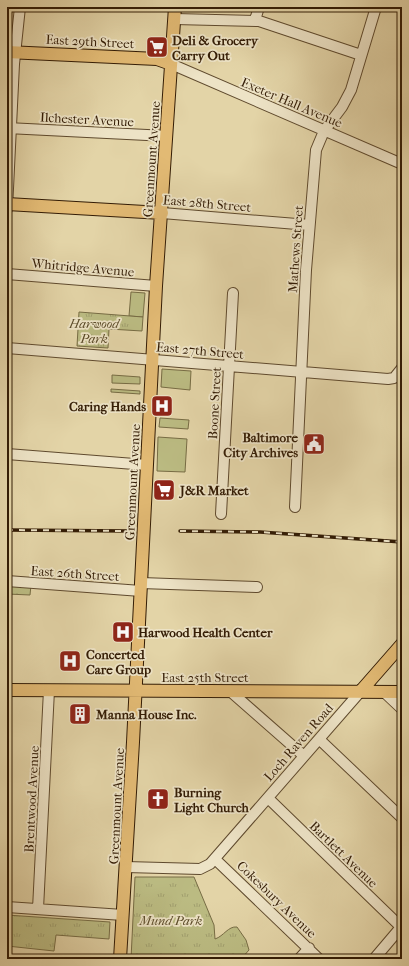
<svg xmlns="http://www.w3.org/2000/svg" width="409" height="966" viewBox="0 0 409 966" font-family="'IM FELL French Canon',serif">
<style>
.green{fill:#bbbb82;stroke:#776c44}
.park{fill:url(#park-tufts);stroke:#776c44}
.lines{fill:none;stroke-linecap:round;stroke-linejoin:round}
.minor-casing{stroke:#5f4a2e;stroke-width:12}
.major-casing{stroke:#331c05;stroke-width:14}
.minor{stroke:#ede3c6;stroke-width:10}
.major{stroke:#e2ba74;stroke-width:12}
.rail-casing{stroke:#331c05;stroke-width:3.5}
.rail{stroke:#ede3c6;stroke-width:2;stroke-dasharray:6;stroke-linecap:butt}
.labels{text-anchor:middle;stroke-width:3.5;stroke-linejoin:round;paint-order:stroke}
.poi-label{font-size:13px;font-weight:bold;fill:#331c05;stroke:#ede3c6;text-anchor:start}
.street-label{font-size:13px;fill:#331c05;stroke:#ede3c6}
.park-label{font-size:13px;font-style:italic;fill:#5c4c2a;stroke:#ede3c6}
</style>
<defs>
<pattern id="park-tufts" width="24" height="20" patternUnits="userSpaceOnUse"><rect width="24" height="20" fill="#bbbb82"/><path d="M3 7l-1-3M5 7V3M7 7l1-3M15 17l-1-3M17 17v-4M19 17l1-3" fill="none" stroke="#a1a06f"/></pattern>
</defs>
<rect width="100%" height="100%" fill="#e3d4a7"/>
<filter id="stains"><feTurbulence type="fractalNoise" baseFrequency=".005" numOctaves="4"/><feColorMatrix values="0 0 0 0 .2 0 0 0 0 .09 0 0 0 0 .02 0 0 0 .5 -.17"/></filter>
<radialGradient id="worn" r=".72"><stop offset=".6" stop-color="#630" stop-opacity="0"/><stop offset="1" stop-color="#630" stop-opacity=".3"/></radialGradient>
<path class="green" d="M131 292 145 293 143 317 129 316Z
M162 369 191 371 190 390 161 387Z
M112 375 140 377V384L112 383Z
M111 389 140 391V394L111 392Z
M160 418 189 420 188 429 159 427Z
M158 437 187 439 185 472 157 471Z"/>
<path class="park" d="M79 312 143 317 142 331 109 329 108 348 77 346Z
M7 584 31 585 30 595 7 594Z
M135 877H194L214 925 215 939C224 936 228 926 237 927L246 940 249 950 241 959H131Z
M7 915 110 922 109 939 56 935 54 951 7 946Z"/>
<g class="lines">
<g class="minor-casing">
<path id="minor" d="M175 19 259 21 361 55
M255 20 259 7
M171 64 402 164
M7 128 167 136
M7 209 14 64 20 7
M162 213 309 225
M7 274 156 286
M7 348 388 379 394 378 402 368
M7 454 147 465
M295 507 306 270 316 150 324 131 342 107 351 90 376 7
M221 514 233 293
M7 581 141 591
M141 583 257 587
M230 691 304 756
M384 692 402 709
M319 739 402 818
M268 798 402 928
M215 859 319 959
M126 867 200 869 210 864 360 692
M7 907 123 915
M38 909 49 690
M299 959 309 948
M374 959 402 926"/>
</g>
<g class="major-casing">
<path id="major" d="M7 52 157 59 171 64
M7 204 162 213
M7 690 402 692
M360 692 402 644
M120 959 133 742 156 286 175 7"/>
</g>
<use href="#minor" class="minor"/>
<use href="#major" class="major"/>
<g class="rail-casing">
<path id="rail" d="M7 530 129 531
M180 531 260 532 402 542"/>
</g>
<use href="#rail" class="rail"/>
</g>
<defs>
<g id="supermarket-square" transform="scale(1.15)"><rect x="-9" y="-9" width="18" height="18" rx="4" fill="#8f2418" stroke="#ede3c6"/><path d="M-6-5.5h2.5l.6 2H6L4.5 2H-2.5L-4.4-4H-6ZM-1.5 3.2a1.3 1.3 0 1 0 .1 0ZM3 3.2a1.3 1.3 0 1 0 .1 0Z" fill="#fff"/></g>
<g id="hospital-square" transform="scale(1.15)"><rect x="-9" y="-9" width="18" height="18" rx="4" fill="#8f2418" stroke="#ede3c6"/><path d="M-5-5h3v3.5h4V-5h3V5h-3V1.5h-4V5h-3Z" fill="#fff"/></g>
<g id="civic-square" transform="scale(1.15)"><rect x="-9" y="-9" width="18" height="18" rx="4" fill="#8f2418" stroke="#ede3c6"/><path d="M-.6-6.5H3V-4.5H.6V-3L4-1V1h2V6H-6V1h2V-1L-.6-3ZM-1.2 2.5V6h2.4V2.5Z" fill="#fff"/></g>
<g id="building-square" transform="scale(1.15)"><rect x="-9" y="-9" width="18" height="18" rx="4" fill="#8f2418" stroke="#ede3c6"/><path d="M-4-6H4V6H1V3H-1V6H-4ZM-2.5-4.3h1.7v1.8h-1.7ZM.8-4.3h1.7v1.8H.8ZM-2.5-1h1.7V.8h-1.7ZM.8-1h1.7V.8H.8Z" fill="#fff"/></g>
<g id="church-square" transform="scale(1.15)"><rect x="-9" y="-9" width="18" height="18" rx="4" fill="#8f2418" stroke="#ede3c6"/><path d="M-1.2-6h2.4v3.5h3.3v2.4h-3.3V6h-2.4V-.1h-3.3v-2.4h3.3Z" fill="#fff"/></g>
</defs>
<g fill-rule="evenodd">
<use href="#supermarket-square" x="157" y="47"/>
<use href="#hospital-square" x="162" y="406"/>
<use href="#civic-square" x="314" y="444"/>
<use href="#supermarket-square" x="164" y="490"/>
<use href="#hospital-square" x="123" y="632"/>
<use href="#hospital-square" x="70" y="661"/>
<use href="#building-square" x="80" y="714"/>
<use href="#church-square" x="158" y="799"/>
</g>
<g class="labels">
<g class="poi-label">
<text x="172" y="45">Deli &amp; Grocery<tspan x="172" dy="15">Carry Out</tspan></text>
<text x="146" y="411" text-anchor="end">Caring Hands</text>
<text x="298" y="442" text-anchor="end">Baltimore<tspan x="298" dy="15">City Archives</tspan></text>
<text x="180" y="495">J&amp;R Market</text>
<text x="138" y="637">Harwood Health Center</text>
<text x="86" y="659">Concerted<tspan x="86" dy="15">Care Group</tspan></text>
<text x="96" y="719">Manna House Inc.</text>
<text x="174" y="797">Burning<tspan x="174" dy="15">Light Church</tspan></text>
</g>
<g class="street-label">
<text transform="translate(90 41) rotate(3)" y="5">East 29th Street</text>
<text transform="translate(292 102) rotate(23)" y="5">Exeter Hall Avenue</text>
<text transform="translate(87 119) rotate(3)" y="5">Ilchester Avenue</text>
<text transform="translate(151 159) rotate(-86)" y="5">Greenmount Avenue</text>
<text transform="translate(207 203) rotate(5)" y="5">East 28th Street</text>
<text transform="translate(295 249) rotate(-86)" y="5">Mathews Street</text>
<text transform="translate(83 267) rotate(5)" y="5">Whitridge Avenue</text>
<text transform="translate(200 350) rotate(5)" y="5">East 27th Street</text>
<text transform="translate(214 403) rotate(-87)" y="5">Boone Street</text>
<text transform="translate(132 482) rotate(-87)" y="5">Greenmount Avenue</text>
<text transform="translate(75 573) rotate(4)" y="5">East 26th Street</text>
<text x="205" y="682">East 25th Street</text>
<text transform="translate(298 742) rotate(-49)" y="5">Loch Raven Road</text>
<text transform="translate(31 799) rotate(-87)" y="5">Brentwood Avenue</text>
<text transform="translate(116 806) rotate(-87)" y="5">Greenmount Avenue</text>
<text transform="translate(344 854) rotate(44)" y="5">Bartlett Avenue</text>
<text transform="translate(277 899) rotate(44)" y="5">Cokesbury Avenue</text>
</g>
<g class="park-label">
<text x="94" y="328">Harwood<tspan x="94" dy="15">Park</tspan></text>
<text x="171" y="925">Mund Park</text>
</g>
</g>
<rect width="409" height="966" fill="none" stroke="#e3d4a7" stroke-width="24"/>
<rect x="8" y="8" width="393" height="950" fill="none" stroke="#331c05" stroke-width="2"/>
<rect x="12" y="12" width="385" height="942" fill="none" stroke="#331c05"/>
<rect width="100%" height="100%" filter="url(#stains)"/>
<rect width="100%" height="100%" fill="url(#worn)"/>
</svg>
